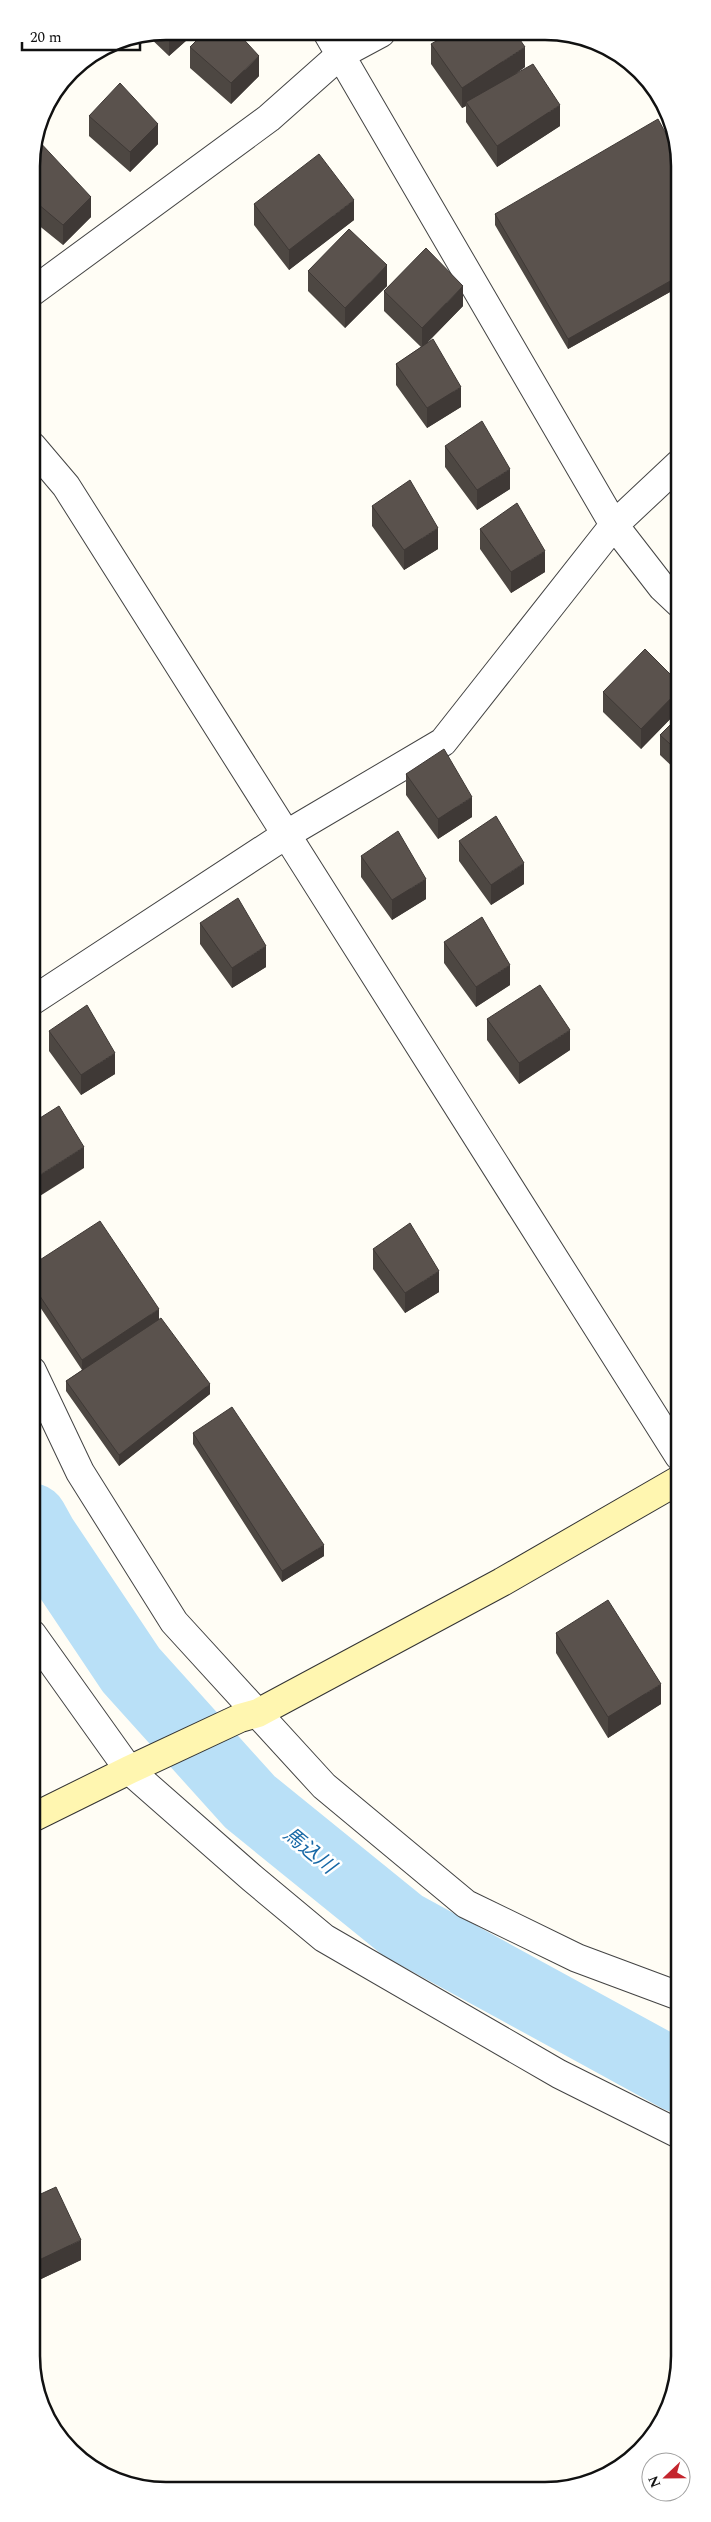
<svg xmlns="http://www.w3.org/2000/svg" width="711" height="2522" viewBox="0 0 711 2522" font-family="Spectral,'Noto Sans JP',serif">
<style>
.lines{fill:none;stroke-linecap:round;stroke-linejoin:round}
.river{stroke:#b9e0f7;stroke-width:71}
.street-casing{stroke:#444;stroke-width:30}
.secondary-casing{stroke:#333;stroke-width:30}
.street{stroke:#fff;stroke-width:28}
.secondary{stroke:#fff6b0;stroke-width:28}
.wall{fill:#4d4742}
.shaded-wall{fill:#3f3936}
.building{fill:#5a524d;stroke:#3f3936}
.labels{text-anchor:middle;stroke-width:5;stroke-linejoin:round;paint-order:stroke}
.water-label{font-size:20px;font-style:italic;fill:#1768a6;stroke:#fff}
.rim{fill:none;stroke:#111;stroke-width:2.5}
</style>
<rect width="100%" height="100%" fill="#fffdf5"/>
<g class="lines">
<path class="river" d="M32 1519 42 1537 131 1670 250 1802 403 1926 679 2077"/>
<g class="street-casing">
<path id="street" d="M327 32 614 525 662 587 679 603
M32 292 269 118 340 55 381 33
M32 446 66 486 679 1456
M32 1001 287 834 443 742 614 525 679 464
M32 1371 80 1472 174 1622 324 1786 466 1904 577 1958 679 1996
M32 1634 129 1770 252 1878 324 1938 559 2074 679 2134"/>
</g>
<g class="secondary-casing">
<path id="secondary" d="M32 1818 129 1770 240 1718 258 1713 502 1582 679 1480"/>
</g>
<use href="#street" class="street"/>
<use href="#secondary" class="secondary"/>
</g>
<path class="wall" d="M166 31H197L169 56 147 35Z
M431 44 525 67 516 74 560 126 497 167 466 122V106L462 108 431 64Z
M190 47 259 76 231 104 190 68Z
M89 116 158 144 130 172 89 136Z
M32 158 91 217 63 245 32 220Z
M679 158V287L568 349 495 225V214Z
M254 204 354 220 289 270 254 225Z
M308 271 387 286 345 328 308 291Z
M384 291 463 306 428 342 461 407 427 428 396 385V364L421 347 384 311Z
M445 446 510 489 477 510 445 467Z
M679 491V525L672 519V498Z
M372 506 438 549 404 570 372 526Z
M480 529 545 572 511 593 480 549Z
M679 683V710L641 749 603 712V692Z
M679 716V773L660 755V735Z
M406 774 472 817 438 839 406 795Z
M459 841 524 884 491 905 459 861Z
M361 856 426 899 392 920 361 877Z
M200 923 266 967 232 988 200 944Z
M444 942 510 985 476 1007 444 963Z
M487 1019 570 1050 519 1084 487 1040Z
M49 1031 115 1074 81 1095 49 1051Z
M373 1249 439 1292 405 1313 373 1269Z
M32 1265 159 1319 210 1394 119 1466 66 1391V1381L82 1370 32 1295Z
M193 1433 324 1556 282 1582 193 1444Z
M556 1633 661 1704 608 1738 556 1653Z
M32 2198 81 2260 39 2280 32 2267Z"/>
<path class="shaded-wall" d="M174 31H197L169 56V35Z
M525 47V67L468 105 466 102V106L462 108V88Z
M259 56V76L231 104V83Z
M560 105V126L497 167V146Z
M158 124V144L130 172V152Z
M91 197V217L63 245V225Z
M354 200V220L289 270V250Z
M387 265V286L345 328V308Z
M679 276V287L568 349V339Z
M463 286V306L422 348V328Z
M461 387V407L427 428V408Z
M510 469V489L477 510V490Z
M438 528V549L404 570V550Z
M545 551V572L511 593V572Z
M679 690V710L641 749V729Z
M472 797V817L438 839V819Z
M524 863V884L491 905V885Z
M426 879V899L392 920V900Z
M266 946V967L232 988V968Z
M510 965V985L476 1007V987Z
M570 1030V1050L519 1084V1063Z
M115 1053V1074L81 1095V1075Z
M84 1147V1168L32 1201V1180Z
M439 1271V1292L405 1313V1293Z
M159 1309V1320L82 1371V1360Z
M210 1384V1394L119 1466V1455Z
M324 1545V1556L282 1582V1571Z
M661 1684V1704L608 1738V1717Z
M81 2240V2260L39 2280V2260Z"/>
<path class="building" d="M165 31H174L169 35Z
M205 32H237L259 56 231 83 190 47Z
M450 33 516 34 525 47 462 88 431 44Z
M533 64 560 105 497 146 466 102Z
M120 83 158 124 130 152 89 116Z
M658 119 679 158V276L568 339 495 214Z
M36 138 91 197 63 225 32 199V158Z
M319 154 354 200 289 250 254 204Z
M349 229 387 265 345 308 308 271Z
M426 248 463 286 422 328 384 291Z
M433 339 461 387 427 408 396 364Z
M482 421 510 469 477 490 445 446Z
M410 480 438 528 404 550 372 506Z
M679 491V504L672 498Z
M517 503 545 551 511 572 480 529Z
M645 649 679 683V690L641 729 603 692Z
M679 716V752L660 735Z
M444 749 472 797 438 819 406 774Z
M496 816 524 863 491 885 459 841Z
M398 831 426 879 392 900 361 856Z
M238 898 266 946 232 968 200 923Z
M482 917 510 965 476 987 444 942Z
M540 985 570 1030 519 1063 487 1019Z
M87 1005 115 1053 81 1075 49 1031Z
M59 1106 84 1147 32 1180V1123Z
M100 1221 159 1309 82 1360 32 1284V1265Z
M410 1223 439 1271 405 1293 373 1249Z
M161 1318 210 1384 119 1455 66 1381Z
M232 1407 324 1545 282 1571 193 1433Z
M608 1600 661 1684 608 1717 556 1633Z
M56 2187 81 2240 39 2260 32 2247V2198Z"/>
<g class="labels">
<g class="water-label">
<text transform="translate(310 1850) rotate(39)" y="7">馬込川</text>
</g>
</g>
<path d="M0 0H711V2522H0ZM166 40H545A126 126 0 0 1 671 166V2356A126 126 0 0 1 545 2482H166A126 126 0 0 1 40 2356V166A126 126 0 0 1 166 40Z" fill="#fff" fill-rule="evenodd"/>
<path class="rim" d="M166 40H545A126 126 0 0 1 671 166V2356A126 126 0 0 1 545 2482H166A126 126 0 0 1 40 2356V166A126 126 0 0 1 166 40Z"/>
<g transform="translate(666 2477) rotate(248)"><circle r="24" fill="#ffffff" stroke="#a0a0a0"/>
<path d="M0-4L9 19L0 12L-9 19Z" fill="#c4262e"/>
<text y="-8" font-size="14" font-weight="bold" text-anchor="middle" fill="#111111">N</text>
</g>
<path d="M22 42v8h118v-8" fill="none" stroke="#111111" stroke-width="2.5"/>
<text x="30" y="42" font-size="15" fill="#111111" stroke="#ffffff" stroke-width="4" paint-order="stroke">20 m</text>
</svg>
